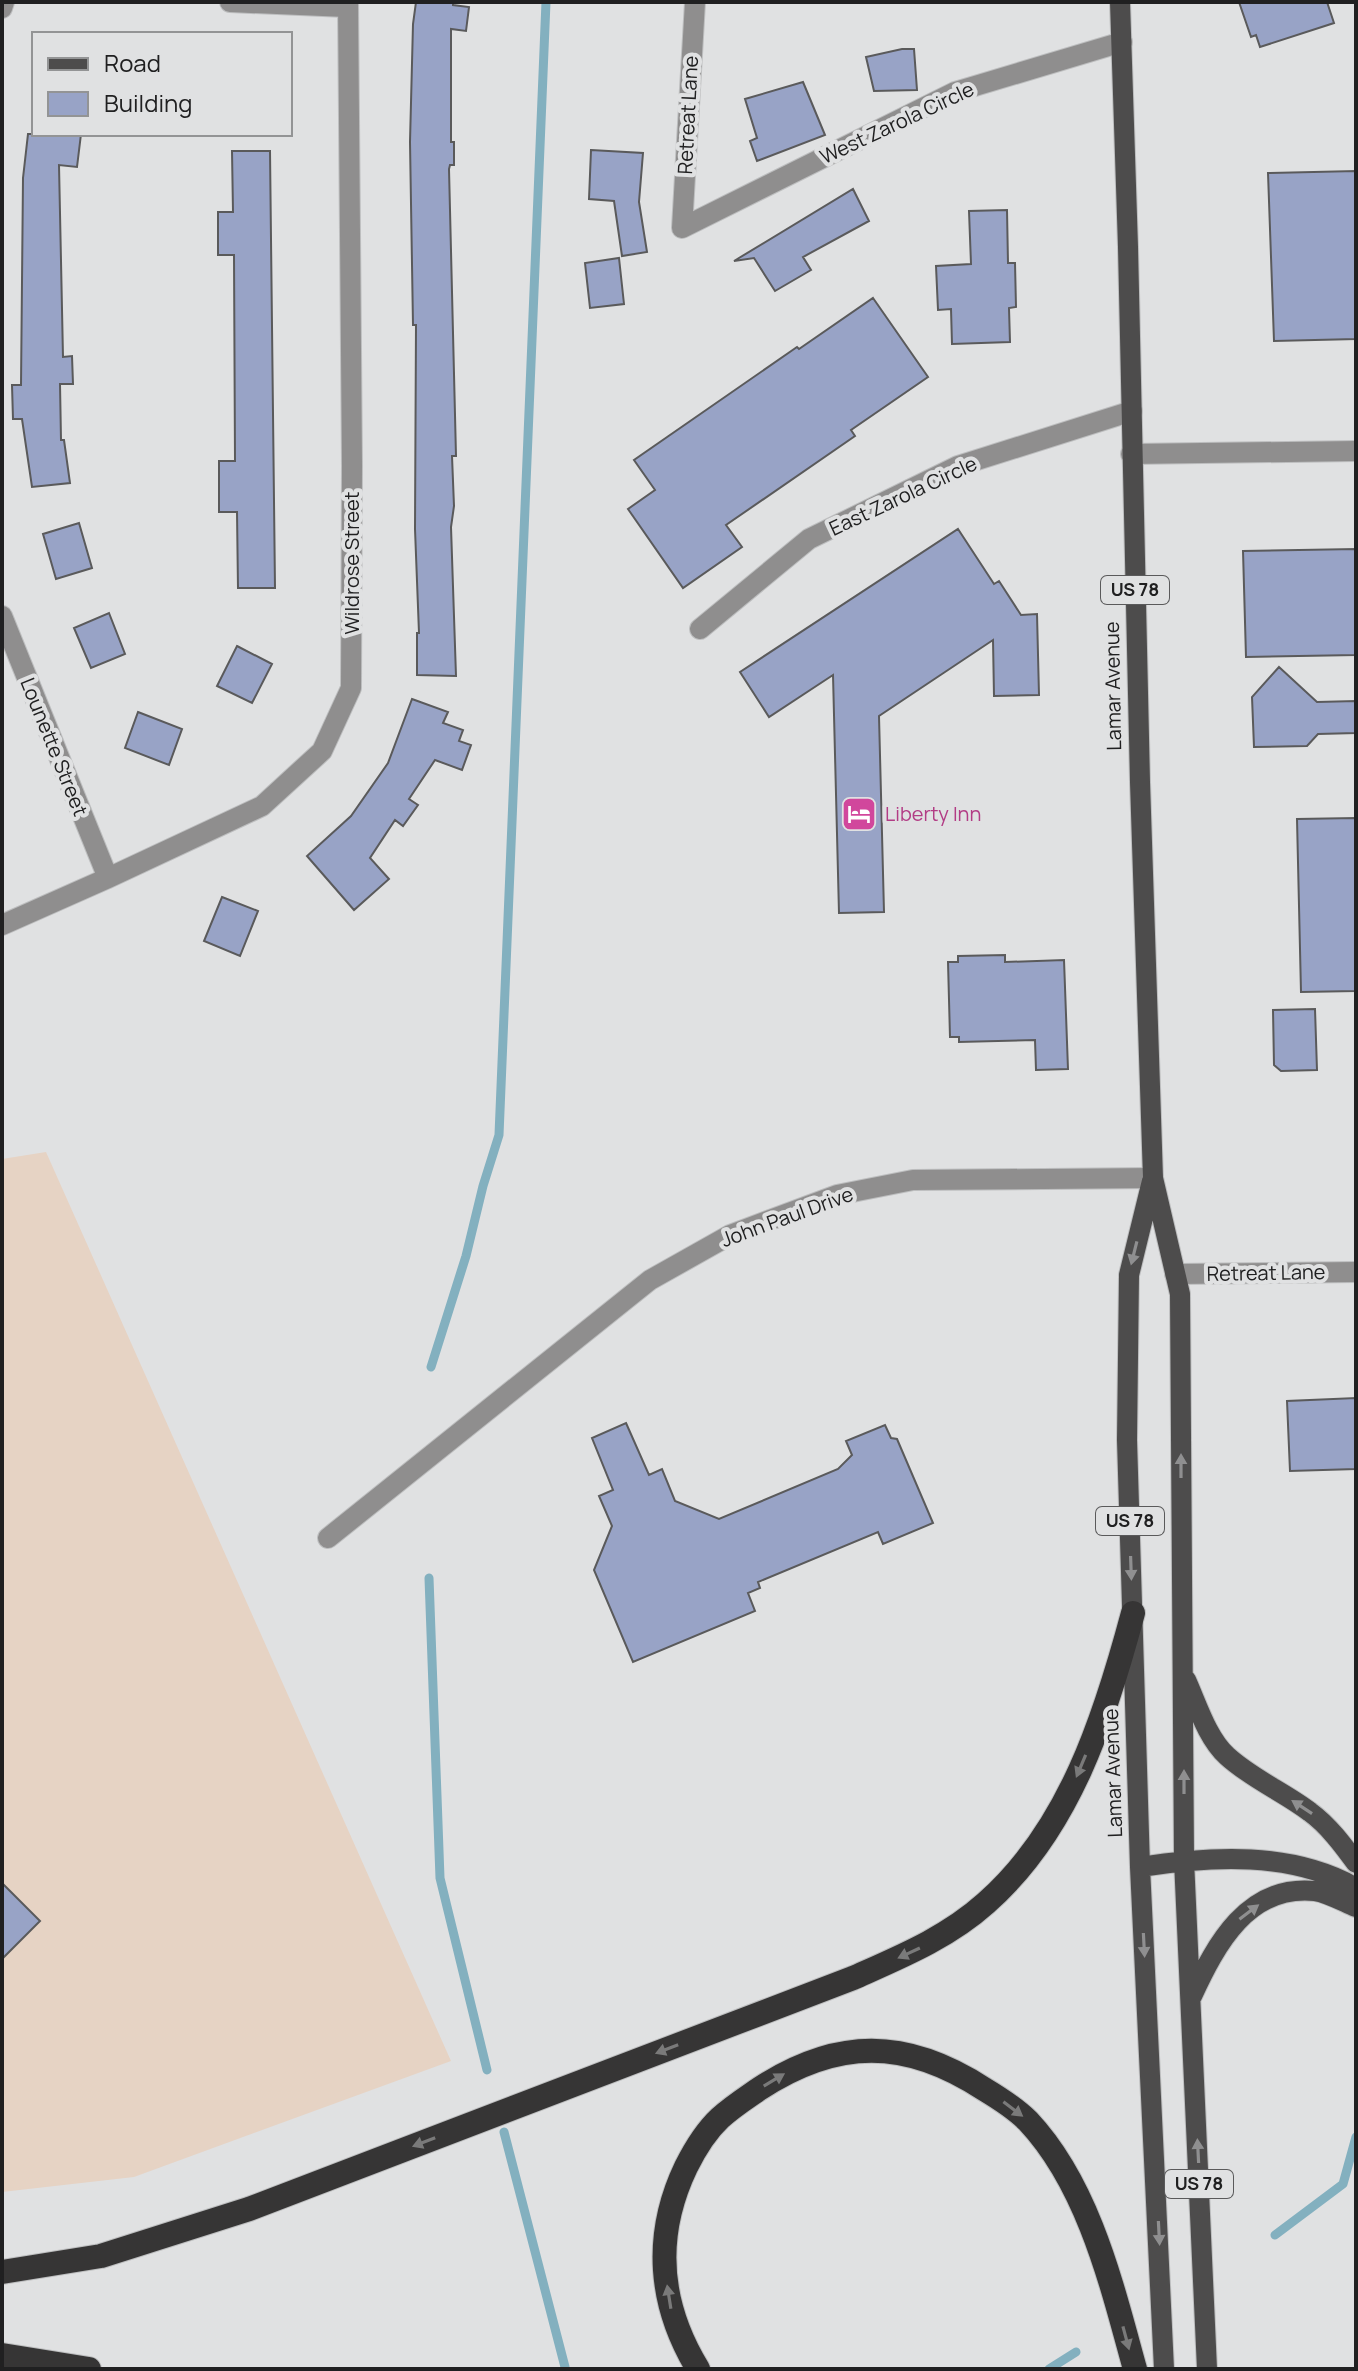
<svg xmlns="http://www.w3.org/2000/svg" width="1358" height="2371" viewBox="0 0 1358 2371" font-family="Manrope,sans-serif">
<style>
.industrial{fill:#e6d3c4}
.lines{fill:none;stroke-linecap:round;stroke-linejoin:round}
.stream{stroke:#83b0bf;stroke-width:9}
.building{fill:#98a3c6;stroke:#5a5a5b;stroke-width:2}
.minor-casing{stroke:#bdbebf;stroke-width:22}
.major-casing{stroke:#bdbebf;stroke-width:22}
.highway-casing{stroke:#bdbebf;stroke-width:26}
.minor{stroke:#8f8e8e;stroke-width:20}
.major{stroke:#4d4c4c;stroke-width:20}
.highway{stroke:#363535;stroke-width:24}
.oneway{fill:#8f8f90}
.oneway2{fill:#7a7a7a}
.labels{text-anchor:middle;stroke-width:8;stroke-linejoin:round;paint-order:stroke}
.shield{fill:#e0e1e2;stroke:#5a5a5b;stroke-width:2}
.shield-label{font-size:18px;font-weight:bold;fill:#202021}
.street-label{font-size:20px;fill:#202021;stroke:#e0e1e2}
.hotel-label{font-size:20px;fill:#b23c85;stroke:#e0e1e2;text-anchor:start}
</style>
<rect width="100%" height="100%" fill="#e0e1e2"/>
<path class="industrial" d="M46 1152 451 2061 134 2177 2 2192V1159Z"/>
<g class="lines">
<path class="stream" d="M431 1367 466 1256 483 1186 499 1135 546 2
M429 1578 440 1878 487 2070
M504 2132 565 2367
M1275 2235 1343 2184 1356 2137
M1049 2369 1076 2352"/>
</g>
<path class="building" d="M416 2H453V5L469 7 466 31 451 29V142H454V165H450L449 169 456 456H452L454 506 451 527 456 676 417 675V633H419L415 529 416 325H413L410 142 413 24Z
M1239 2H1327L1334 23 1260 47 1256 35 1251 37Z
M902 49H914L917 90 874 91 866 57Z
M803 82 825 135 757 161 750 141 757 138 745 99Z
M28 134H81L77 167 59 165 63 357 72 356 73 384H60L61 440H64L70 483 32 487 22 419H13L12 385H21L23 178Z
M591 150 643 153 639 202 647 252 622 256 614 201 589 199Z
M232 151H270L275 588H238L237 512H219V461H235L234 255H218V212H233Z
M1356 171V339L1274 341 1268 173Z
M853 189 869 221 803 257 811 270 775 291 754 258 734 261Z
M1007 210 1008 263H1015L1016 307 1009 308 1010 342 952 344 951 309 938 310 936 266 971 264 969 211Z
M619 258 624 304 590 308 585 263Z
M873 298 928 377 851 430 855 436 726 525 742 547 683 588 628 509 655 490 634 460 797 347 799 349Z
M79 523 92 568 56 579 43 534Z
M958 529 994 584 999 581 1021 615 1037 614 1039 695 994 696 993 640 879 716 884 912 839 913 833 675 769 717 740 672Z
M1356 549V655L1246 657 1243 551Z
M109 613 125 654 91 668 74 628Z
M237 646 272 664 252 703 217 686Z
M1279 667 1317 702 1356 701V733L1318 734 1307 746 1254 747 1252 697Z
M412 699 448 712 443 723 463 730 459 741 471 745 462 770 435 760 409 799 418 805 403 826 395 820 370 858 389 879 354 910 307 856 351 816 388 763Z
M138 712 182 729 169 765 125 748Z
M1356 818V991L1301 992 1297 819Z
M222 897 258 911 240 956 204 941Z
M1005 955V962L1064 960 1068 1069 1036 1070 1035 1040 959 1042V1037H950L948 962H958V956Z
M1315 1009 1317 1070 1281 1071 1274 1065 1273 1010Z
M1356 1398V1469L1290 1471 1287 1401Z
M626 1423 649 1475 662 1469 675 1501 719 1519 838 1469 852 1455 846 1441 885 1425 891 1438 897 1439 933 1523 883 1544 878 1532 758 1582 760 1588 748 1593 755 1611 633 1662 594 1570 612 1526 599 1496 613 1490 592 1438Z
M2 1883 40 1921 2 1959Z"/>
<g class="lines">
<g class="minor-casing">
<path id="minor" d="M230 2 346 7
M695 2 682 228 955 92 1122 42
M2 8 4 2
M1131 454 1356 451
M2 616 108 878
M700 629 809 539 958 466 1132 411
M2 925 108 878 262 806 322 751 351 688 352 465 348 2
M1175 1274 1356 1272
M328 1538 650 1280 730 1235 837 1195 913 1180 1153 1178"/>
</g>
<g class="major-casing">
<path id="major" d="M1120 2 1128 247 1140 782 1153 1178 1180 1294 1184 1860 1207 2369
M1152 1181 1129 1275 1127 1440 1140 1867 1164 2369
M1186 1680C1197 1704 1207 1738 1227 1756 1252 1779 1284 1792 1310 1812 1328 1825 1343 1845 1356 1863
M1140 1867C1211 1856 1292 1851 1356 1888
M1192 1996C1216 1944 1248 1884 1315 1891 1328 1893 1344 1902 1356 1907"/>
</g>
<g class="highway-casing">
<path id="highway" d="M2 2272 101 2256 249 2209 853 1978C900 1957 947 1938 986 1903 1069 1830 1105 1718 1133 1613
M2 2355 89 2369
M698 2369C659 2305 653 2236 686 2167 695 2149 705 2132 720 2118 732 2107 746 2098 759 2089 837 2038 906 2038 984 2089 999 2098 1016 2109 1028 2121 1089 2186 1112 2286 1135 2369"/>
</g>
<use href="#minor" class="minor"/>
<use href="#major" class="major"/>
<use href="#highway" class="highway"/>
</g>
<defs><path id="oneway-solid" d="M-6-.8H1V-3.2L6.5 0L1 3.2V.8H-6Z" transform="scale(2)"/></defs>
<g class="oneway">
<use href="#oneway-solid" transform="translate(1134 1253) rotate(104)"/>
<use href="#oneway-solid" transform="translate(1181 1466) rotate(-90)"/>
<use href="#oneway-solid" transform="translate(1131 1568) rotate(88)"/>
<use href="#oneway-solid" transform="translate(1184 1782) rotate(-90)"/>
<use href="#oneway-solid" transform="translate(1302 1807) rotate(-147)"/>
<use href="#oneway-solid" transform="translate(1249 1912) rotate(-37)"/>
<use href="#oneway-solid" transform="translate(1144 1945) rotate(87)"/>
<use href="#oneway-solid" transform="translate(1198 2151) rotate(-93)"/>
<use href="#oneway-solid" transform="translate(1159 2233) rotate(87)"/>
</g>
<g class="oneway2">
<use href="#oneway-solid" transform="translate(1081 1766) rotate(113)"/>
<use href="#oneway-solid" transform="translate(909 1953) rotate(155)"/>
<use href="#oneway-solid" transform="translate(667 2049) rotate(159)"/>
<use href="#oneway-solid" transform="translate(774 2080) rotate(-31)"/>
<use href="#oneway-solid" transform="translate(1013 2109) rotate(37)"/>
<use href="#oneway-solid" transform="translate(424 2142) rotate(159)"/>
<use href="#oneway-solid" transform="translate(669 2297) rotate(-99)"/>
<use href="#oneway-solid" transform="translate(1126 2338) rotate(75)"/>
</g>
<defs>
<g id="hotel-square" transform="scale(1.8)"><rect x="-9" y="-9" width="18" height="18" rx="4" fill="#d1479c" stroke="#e0e1e2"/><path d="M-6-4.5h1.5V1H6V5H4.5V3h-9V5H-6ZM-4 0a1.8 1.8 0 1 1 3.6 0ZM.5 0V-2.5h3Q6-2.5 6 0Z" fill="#fff"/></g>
</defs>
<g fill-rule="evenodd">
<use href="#hotel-square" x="859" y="814"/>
</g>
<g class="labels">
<g class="shield">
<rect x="1101" y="576" width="68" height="28" rx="6"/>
<rect x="1096" y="1507" width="68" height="28" rx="6"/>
<rect x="1165" y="2170" width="68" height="28" rx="6"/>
</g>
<g class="shield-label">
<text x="1135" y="596">US 78</text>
<text x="1130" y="1527">US 78</text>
<text x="1199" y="2190">US 78</text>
</g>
<g class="street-label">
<text transform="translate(688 115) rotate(-87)" y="7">Retreat Lane</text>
<text transform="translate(897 123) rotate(-25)" y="7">West Zarola Circle</text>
<text transform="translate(903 496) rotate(-25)" y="7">East Zarola Circle</text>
<text transform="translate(352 563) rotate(-90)" y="7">Wildrose Street</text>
<text transform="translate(1113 686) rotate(-91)" y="7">Lamar Avenue</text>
<text transform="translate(54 747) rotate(68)" y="7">Lounette Street</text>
<text transform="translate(787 1217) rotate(-20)" y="7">John Paul Drive</text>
<text transform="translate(1266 1273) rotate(-1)" y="7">Retreat Lane</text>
<text transform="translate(1113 1773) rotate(-92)" y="7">Lamar Avenue</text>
</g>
<g class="hotel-label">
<text x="885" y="821">Liberty Inn</text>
</g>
</g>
<rect width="1358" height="2371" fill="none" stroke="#202021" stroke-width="8"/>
<rect x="32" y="32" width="260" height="104" fill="#e0e1e2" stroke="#939495" stroke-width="2"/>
<rect x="48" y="58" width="40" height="12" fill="#4d4c4c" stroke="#939495" stroke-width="2"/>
<text x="104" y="72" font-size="24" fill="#202021">Road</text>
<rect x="48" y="92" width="40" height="24" fill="#98a3c6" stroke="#939495" stroke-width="2"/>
<text x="104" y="112" font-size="24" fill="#202021">Building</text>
</svg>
